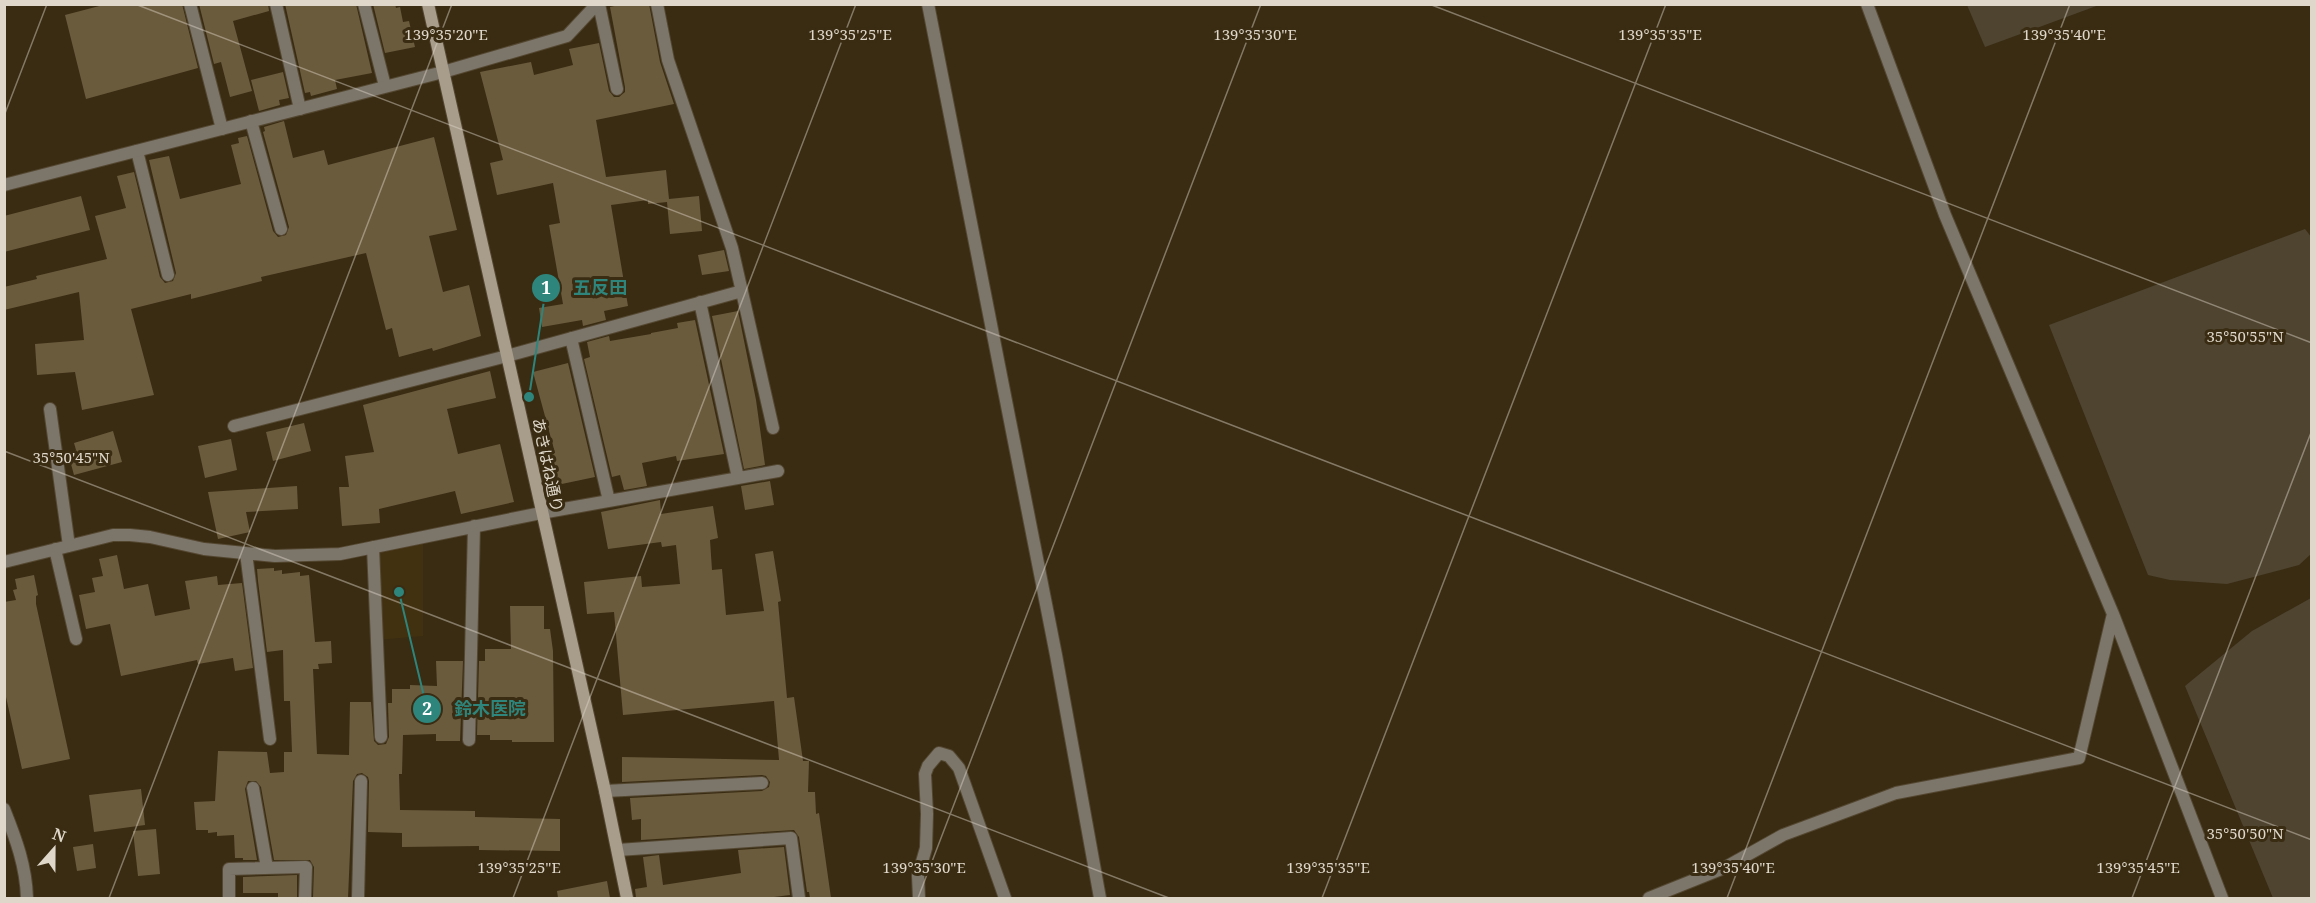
<svg xmlns="http://www.w3.org/2000/svg" width="2316" height="903" viewBox="0 0 2316 903" font-family="'Noto Serif','Noto Sans JP',serif">
<style>
.built{fill:#423111}
.green{fill:#4f4430}
.building{fill:#6b5b3d}
.lines{fill:none;stroke-linecap:round;stroke-linejoin:round}
.lane-casing{stroke:#544730;stroke-width:14}
.street-casing{stroke:#544730;stroke-width:14}
.secondary-casing{stroke:#544730;stroke-width:14}
.lane{stroke:#7c756a;stroke-width:12}
.street{stroke:#7c756a;stroke-width:12}
.secondary{stroke:#a89d8b;stroke-width:12}
.ticks{fill:none;stroke:#dfd7c9;stroke-width:1.5;stroke-opacity:0.45}
.labels{text-anchor:middle;stroke-width:6;stroke-linejoin:round;paint-order:stroke}
.street-label{font-size:16px;fill:#dfd7c9;stroke:#392c13}
.ticks-label{font-size:15px;text-anchor:middle;fill:#dfd7c9;stroke:#392c13;stroke-width:6;stroke-linejoin:round;paint-order:stroke}
.leader{fill:none;stroke:#2e857c;stroke-width:2}
.callout-dot{fill:#2e857c;stroke:#392c13;stroke-width:2}
.mark-label{font-size:18px;text-anchor:middle;font-weight:bold;fill:#fff}
.callout-label{font-size:18px;text-anchor:middle;font-weight:bold;fill:#2e857c;stroke:#392c13;stroke-width:6;stroke-linejoin:round;paint-order:stroke}
</style>
<rect width="100%" height="100%" fill="#392c13"/>
<path class="built" d="M423 537V636L377 640 373 547Z"/>
<path class="green" d="M1967 5H2099L1985 47Z
M2305 229 2312 238 2311 554 2299 565 2227 584 2170 580 2148 575 2049 325Z
M2311 598V898H2273L2185 686 2252 631Z"/>
<path class="building" d="M107 4H182L198 68 86 99 65 15Z
M199 4H268L269 11 233 21 252 91 230 97 221 62 214 64Z
M285 4H356L372 73 335 80 337 89 311 96 310 92 305 93Z
M373 4H395L396 8 400 7 403 22 409 21 415 47 385 53Z
M623 4H649L660 62 674 104 596 120 606 177 666 170 669 199 699 196 702 231 670 234 667 202 648 204V200L611 205 628 306 604 311 606 320 583 326 582 320 542 327 539 308 563 304 549 225 560 223 553 183 497 195 490 163 503 160 480 72 531 62 534 75 573 65 569 49 599 43 609 91 614 97H619L625 92V87L610 7Z
M283 72 289 98 279 100 280 105 259 111 251 80Z
M284 121 293 158 324 150 328 165 434 137 457 230 429 236 443 292 469 285 481 336 433 351 432 348 399 357 392 328 386 330 366 253 261 277 262 281 191 299V294L131 309 154 395 82 410 75 372 37 375 35 344 84 340 79 292 4 310V287L37 279 36 276 107 259 95 216 126 208 117 176 134 172 160 277 165 283 173 281 176 273 149 160 169 156 180 199 241 184 231 145 239 143 238 138 247 136 273 231 278 237 286 235 289 227 263 132 265 131 264 127Z
M81 196 90 230 4 252V216Z
M724 250 729 271 702 275 698 255Z
M738 311 756 400 765 465 744 469 712 316Z
M695 320 724 454 677 461 676 456 642 463 647 486 624 490 620 475 612 477 584 359 590 357 587 342 609 336 610 341 651 334V333L678 328 677 323Z
M568 363 595 477 557 485 550 454 555 453 533 372Z
M490 371 496 398 447 409 458 454 500 444 514 502 461 514 455 491 379 509 380 523 342 526 339 487H349L345 456 374 452 363 405Z
M304 423 311 451 273 461 266 432Z
M113 431 122 462 74 475 68 453 76 450 74 443Z
M231 439 237 470 205 478 198 446Z
M770 481 774 505 745 510 741 486Z
M297 486 298 509 246 512 250 532 218 539 208 492Z
M660 500 661 514 713 506 718 538 710 540 712 570 722 569 726 615 764 611 755 554 773 551 781 601 778 602 787 698 794 697 803 761H809L808 792H815L816 814 819 813 831 898H810L809 892H807L799 837 794 830 641 840V819L632 820 630 798 762 791 769 787 770 782 766 776 762 775 622 782V757L779 760 774 701 623 715 614 612 587 614 584 582 641 576 642 587 680 584 676 545 662 547 661 542 608 549 601 512Z
M117 555 124 589 148 584 155 616 190 609 185 581 217 576 218 585 242 583 253 668 235 671 233 658 198 664 197 660 121 676 110 624 86 629 79 595 95 592 92 578 103 576 99 559Z
M274 568V571L282 570V574L300 572V576L309 575 315 642 331 641 332 663 318 664 319 669H313L317 754 349 755 350 702H371L374 741 378 745 386 744 389 737 388 703H392V689H410V685L437 686 436 661H463L460 741H436V734L403 735 402 774H399L400 810 475 811V817L560 819V851L479 850V846L402 847V833L368 832 369 781 368 777 362 773 357 774 353 781 348 898H313L314 867 310 860H274L261 787 256 781H248L245 789 257 860H243V858H235L234 835 217 836V832L208 833V830H196L194 802 215 801 218 751 267 752 270 773 284 772V752H292L290 701H284L283 650 267 652 258 581 257 569Z
M34 575 38 595 36 596V604L70 759 22 769 4 688V602L16 600 13 590 17 589 15 579Z
M510 606H544V629H550L553 651 554 742H512V740H490V735H477L479 661H485V649H511Z
M141 789 145 825 94 832 89 795Z
M156 829 160 874 138 876 133 831Z
M93 844 96 868 77 871 73 847Z
M784 847 790 895 766 898H636L635 889 647 887 643 857 659 855 663 885 741 873 738 850Z
M297 875V898H278V893H243V877Z
M607 881 610 898H558L557 891Z"/>
<g class="lines">
<g class="lane-casing">
<path id="lane" d="M190 4 222 129
M276 4 300 109
M364 4 385 86
M599 4 617 89
M251 121 281 229
M137 151 168 275
M253 788 267 868
M605 791 762 783
M618 850 791 838 799 898
M229 898V869L306 867 305 898
M358 898 361 781"/>
</g>
<g class="street-casing">
<path id="street" d="M657 4 668 60 732 248 773 428
M928 4 1056 655 1100 898
M1867 4 1945 215 2113 614 2222 898
M4 185 443 72 567 36 597 4
M700 302 738 478
M571 338 609 501
M50 409 69 546
M234 426 507 356 742 291
M373 547 381 737
M55 549 76 639
M246 553 270 739
M4 562 93 540 113 535H130L150 537 204 549 275 556 340 554 541 513 778 471
M469 740 474 526
M4 809C16 839 26 866 27 898
M919 898 918 876 926 848 927 814 925 774 928 766 939 753 949 756 959 768 1005 898
M1649 898 1724 868 1783 835 1896 793 2079 758 2113 614"/>
</g>
<g class="secondary-casing">
<path id="secondary" d="M428 4 605 791 627 898"/>
</g>
<use href="#lane" class="lane"/>
<use href="#street" class="street"/>
<use href="#secondary" class="secondary"/>
</g>
<path class="ticks" d="M135 4 2312 840M1429 4 2312 343M4 116 47 4M4 451 1169 898M109 898 452 4M513 898 856 4M918 898 1261 4M1322 898 1666 4M1727 898 2070 4M2132 898 2312 430"/>
<g class="labels">
<g class="street-label">
<text transform="translate(548 465) rotate(78)" y="6">あきはね通り</text>
</g>
</g>
<g class="ticks-label">
<text x="446" y="40">139°35'20"E</text>
<text x="850" y="40">139°35'25"E</text>
<text x="1255" y="40">139°35'30"E</text>
<text x="1660" y="40">139°35'35"E</text>
<text x="2064" y="40">139°35'40"E</text>
<text x="2245" y="342">35°50'55"N</text>
<text x="71" y="463">35°50'45"N</text>
<text x="2245" y="839">35°50'50"N</text>
<text x="519" y="873">139°35'25"E</text>
<text x="924" y="873">139°35'30"E</text>
<text x="1328" y="873">139°35'35"E</text>
<text x="1733" y="873">139°35'40"E</text>
<text x="2138" y="873">139°35'45"E</text>
</g>
<path class="leader" d="M529 397L546 288M399 592L427 709"/>
<g class="callout-dot">
<circle cx="529" cy="397" r="6"/>
<circle cx="399" cy="592" r="6"/>
<circle cx="546" cy="288" r="15"/>
<circle cx="427" cy="709" r="15"/>
</g>
<g class="mark-label">
<text x="546" y="294">1</text>
<text x="427" y="715">2</text>
</g>
<g class="callout-label">
<text x="600" y="294">五反田</text>
<text x="490" y="715">鈴木医院</text>
</g>
<rect width="2316" height="903" fill="none" stroke="#dfd7c9" stroke-width="12"/>
<g transform="translate(54 849) rotate(21)" stroke="#392c13" stroke-width="4.5" paint-order="stroke">
<path d="M0-4.5L10 22L0 15L-10 22Z" fill="#dfd7c9"/>
<text y="-9" font-size="16" font-weight="bold" text-anchor="middle" fill="#dfd7c9">N</text>
</g>
</svg>
